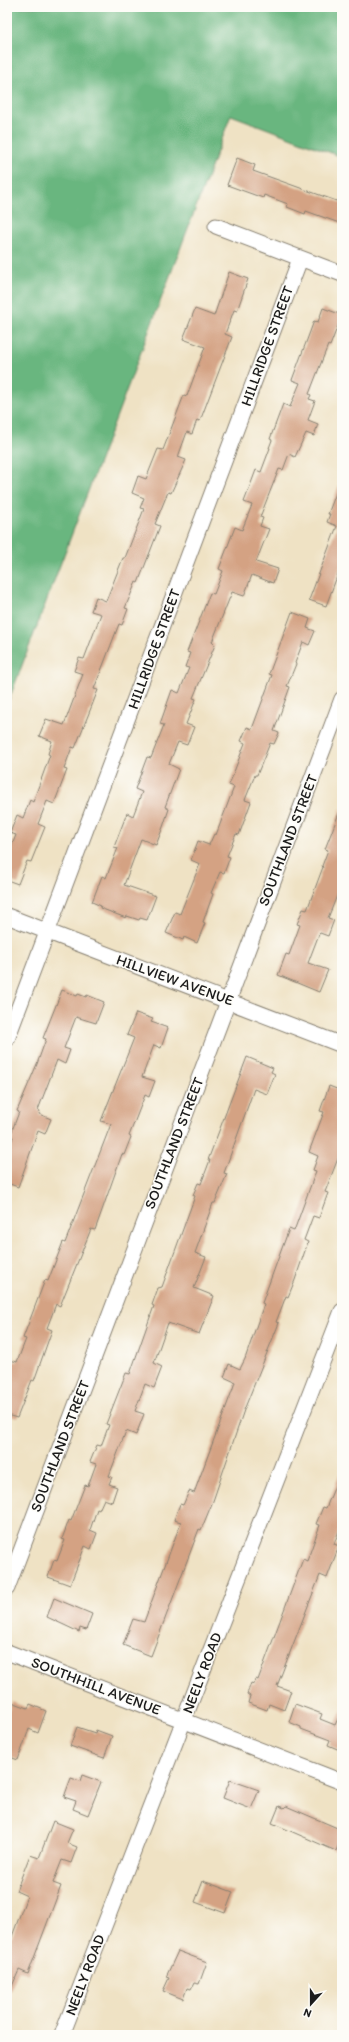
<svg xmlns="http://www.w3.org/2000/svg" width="349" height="2042" viewBox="0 0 349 2042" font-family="Itim,sans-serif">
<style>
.forest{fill:#69b67f;stroke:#42694e}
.building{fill:#d4a283}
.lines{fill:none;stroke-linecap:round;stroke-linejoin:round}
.minor-casing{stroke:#867f70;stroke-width:17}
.minor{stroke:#fff;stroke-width:15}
.labels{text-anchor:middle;stroke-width:3;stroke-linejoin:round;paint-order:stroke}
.street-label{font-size:15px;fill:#1c1c1c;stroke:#fdfcf7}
</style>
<rect width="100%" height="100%" fill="#fdfcf7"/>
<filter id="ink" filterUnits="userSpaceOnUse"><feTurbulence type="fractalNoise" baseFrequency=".025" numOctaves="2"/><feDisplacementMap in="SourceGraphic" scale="8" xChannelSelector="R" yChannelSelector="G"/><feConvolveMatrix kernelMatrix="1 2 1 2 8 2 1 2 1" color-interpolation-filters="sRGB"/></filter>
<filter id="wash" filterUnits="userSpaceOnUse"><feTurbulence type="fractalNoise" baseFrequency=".012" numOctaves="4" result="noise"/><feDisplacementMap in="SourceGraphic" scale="16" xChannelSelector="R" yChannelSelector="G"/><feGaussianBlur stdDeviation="0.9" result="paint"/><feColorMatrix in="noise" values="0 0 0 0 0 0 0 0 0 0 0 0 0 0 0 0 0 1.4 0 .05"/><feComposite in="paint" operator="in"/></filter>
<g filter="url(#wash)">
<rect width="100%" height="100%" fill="#efe2c4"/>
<path class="forest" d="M7 7H342V157L231 115 7 705Z"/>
<g id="blocks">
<path class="building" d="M237 158 255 165 253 171 342 203V224L306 211 305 214 287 207 288 204 264 195 263 198 227 185Z
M229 272 248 279 237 311 234 310 225 334 232 337 200 421 197 420 192 434 187 432 178 457 186 460 171 493 168 492 155 524 160 526 145 565 138 583 136 582 125 608 128 609 122 625 119 624 94 689 98 690 89 713 75 748 72 747 64 769 67 770 54 804 47 801 38 824 45 827 31 862 27 861 18 884 7 880V858L16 835 10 833 17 815 23 818 30 800 33 802 50 755 48 754 52 741 39 736 46 719 64 725 83 674 74 671 79 658 84 659 101 614 91 611 96 597 106 601 123 558H125L144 509 140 508 144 498 132 493 138 476 146 479 158 449 163 450 184 395 187 396 205 347 183 339 195 309 214 316Z
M323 308 342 315 330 346 328 345 309 394 311 395 309 399 315 401 308 420 318 424 314 436 306 433 295 457 289 454 283 470 279 469 260 517 263 518 260 526 269 529 256 562 278 569 273 583 252 575 244 596 232 592 212 642 215 645 193 698 196 699 186 724 194 727 187 745 178 742 169 764 179 769 165 807 169 809 163 827 156 845 141 839 124 885 156 896 147 920 140 918 139 920 127 916 126 918 100 908 101 906 92 902 102 876 106 878 118 848 114 847 127 813 133 816 142 792 135 789 147 757 151 758 164 725 160 724 172 690 179 693 189 668 185 667 190 653 187 652 210 593 214 594 223 571 219 569 235 527 242 530 252 505 244 502 256 470 261 472 270 448H269L272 440 270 439 283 404 290 407 300 383 292 380 314 321 318 322Z
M341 480 342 563 326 606 309 600 337 526 327 522 330 514H328Z
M292 612 310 619 307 628 315 631 309 645 303 642 295 663 296 664 287 686 290 687 274 731 279 733 274 744 270 743 257 775H255L245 800 251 802 239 835 236 834 227 856 230 857 224 873 220 872 211 893 213 894 203 922 205 923 197 943 184 937 183 940 166 933 175 912 180 914 200 864 191 860 198 841 209 845 214 834 216 835 234 787 229 785 245 743 241 741 247 727 252 729 272 675 269 674Z
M341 808 342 883 328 918 334 920 328 936 320 933 319 934 308 963 328 970 319 992 278 975 286 954 289 955 300 925 297 924 303 909 307 910 323 867 322 866 328 850 325 849Z
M62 990 77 996 78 994 86 997 87 995 104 1002 96 1023 76 1017 64 1048 70 1050 65 1064 57 1060 38 1110 40 1111 39 1114 51 1119 45 1134 38 1131 18 1187 7 1183V1153L13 1137 10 1136 19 1112 17 1111 37 1064 46 1039 43 1038Z
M136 1013 153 1019 151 1022 168 1028 161 1048 154 1045 142 1077 155 1081 149 1097 145 1095 129 1136 131 1137 124 1155 122 1154 95 1230 91 1229 60 1306 56 1304 47 1328 52 1330 34 1381 32 1380 17 1418 7 1415V1359L17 1362 26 1339 23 1338 45 1280 48 1281 63 1242 65 1243 111 1124 101 1121 134 1038 127 1035Z
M247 1057 273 1068 271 1072 275 1074 267 1094 254 1089 224 1173 227 1174 215 1203H213L195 1253 206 1257 194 1288 214 1296 199 1334 168 1323 154 1363 162 1367 154 1388 145 1384 135 1411 144 1414 136 1435 126 1431 109 1476 112 1477 109 1484 117 1487 112 1502 104 1499 99 1510 97 1509 90 1530 97 1533 91 1549 85 1546 70 1585 48 1577 54 1560 57 1561 65 1540 62 1539 69 1520 71 1521 85 1485 88 1486 96 1464 90 1462 97 1445 101 1446 109 1425 106 1424 126 1373 130 1374 154 1306 152 1305 158 1288 162 1287 195 1196 193 1195 198 1183 201 1184 210 1160H208Z
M329 1086 342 1091V1148L325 1192 328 1193 319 1218 313 1216 304 1240 308 1242 295 1280 288 1297 286 1296 276 1322 279 1323 244 1410 213 1501 201 1530 199 1529 151 1656 123 1645 133 1619 144 1622 181 1522 174 1520 180 1504 183 1505 184 1503 189 1491 194 1493 232 1391 235 1382 224 1377 229 1364 240 1369 245 1359 264 1304 262 1303 289 1229 294 1231 316 1171 313 1170 318 1156 309 1152 324 1112 320 1111Z
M341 1471 342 1523 334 1544 339 1546 327 1578 320 1575 277 1686 291 1691 284 1710 269 1704 267 1710 248 1703 250 1696 247 1694 251 1683 254 1684 256 1679 258 1680 303 1559 307 1561 320 1525 316 1524 323 1507 326 1508Z
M54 1598 92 1614 86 1630 80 1628 79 1632 47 1617Z
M12 1702 28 1708 30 1704 46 1711 38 1733 29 1729 18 1760 7 1756V1715Z
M295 1704 322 1714 320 1719 335 1725 342 1710V1751L328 1745 330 1740 301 1729V1727L289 1722Z
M77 1727 95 1733 96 1730 112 1736 104 1758 70 1746Z
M82 1775 101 1782 88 1815 73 1809 76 1801 64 1797 71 1778 80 1781Z
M230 1780 259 1790 251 1809 223 1798Z
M279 1806 284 1808 286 1806 342 1830V1836L336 1851 272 1823Z
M53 1821 73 1829 67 1843 77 1847 71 1863 62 1860 53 1883 61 1886 28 1974 19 1970 7 1998V1950L27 1896 16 1891 30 1855 39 1858Z
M203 1881 233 1892 225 1913 195 1902Z
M178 1951 207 1962 199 1984 194 1983 191 1989 187 1988 183 1999 163 1991 169 1978 166 1977Z"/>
</g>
</g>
<g filter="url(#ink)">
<use href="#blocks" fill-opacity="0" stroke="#867f70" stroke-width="1"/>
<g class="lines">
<g class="minor-casing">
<path id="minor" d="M216 226 342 274
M7 916 342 1045
M7 1039 300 259
M7 1588 342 699
M7 1652 342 1782
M62 2035 342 1311"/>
</g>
<use href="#minor" class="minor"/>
</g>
</g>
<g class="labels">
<g class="street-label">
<text transform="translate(267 346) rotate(-70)" y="5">HILLRIDGE STREET</text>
<text transform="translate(154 649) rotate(-70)" y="5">HILLRIDGE STREET</text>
<text transform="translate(288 840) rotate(-69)" y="5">SOUTHLAND STREET</text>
<text transform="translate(175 980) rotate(20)" y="5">HILLVIEW AVENUE</text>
<text transform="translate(174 1143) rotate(-69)" y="5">SOUTHLAND STREET</text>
<text transform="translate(60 1446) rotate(-69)" y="5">SOUTHLAND STREET</text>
<text transform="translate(202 1673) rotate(-69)" y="5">NEELY ROAD</text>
<text transform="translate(96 1686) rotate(21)" y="5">SOUTHHILL AVENUE</text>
<text transform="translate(85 1975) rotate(-69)" y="5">NEELY ROAD</text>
</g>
</g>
<rect width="349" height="2042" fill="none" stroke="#fdfcf7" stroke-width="24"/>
<g transform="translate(311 2004) rotate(201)" stroke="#fdfcf7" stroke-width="3" paint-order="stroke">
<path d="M0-3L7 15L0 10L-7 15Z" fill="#1c1c1c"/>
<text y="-6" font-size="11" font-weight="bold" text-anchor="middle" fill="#1c1c1c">N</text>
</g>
</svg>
